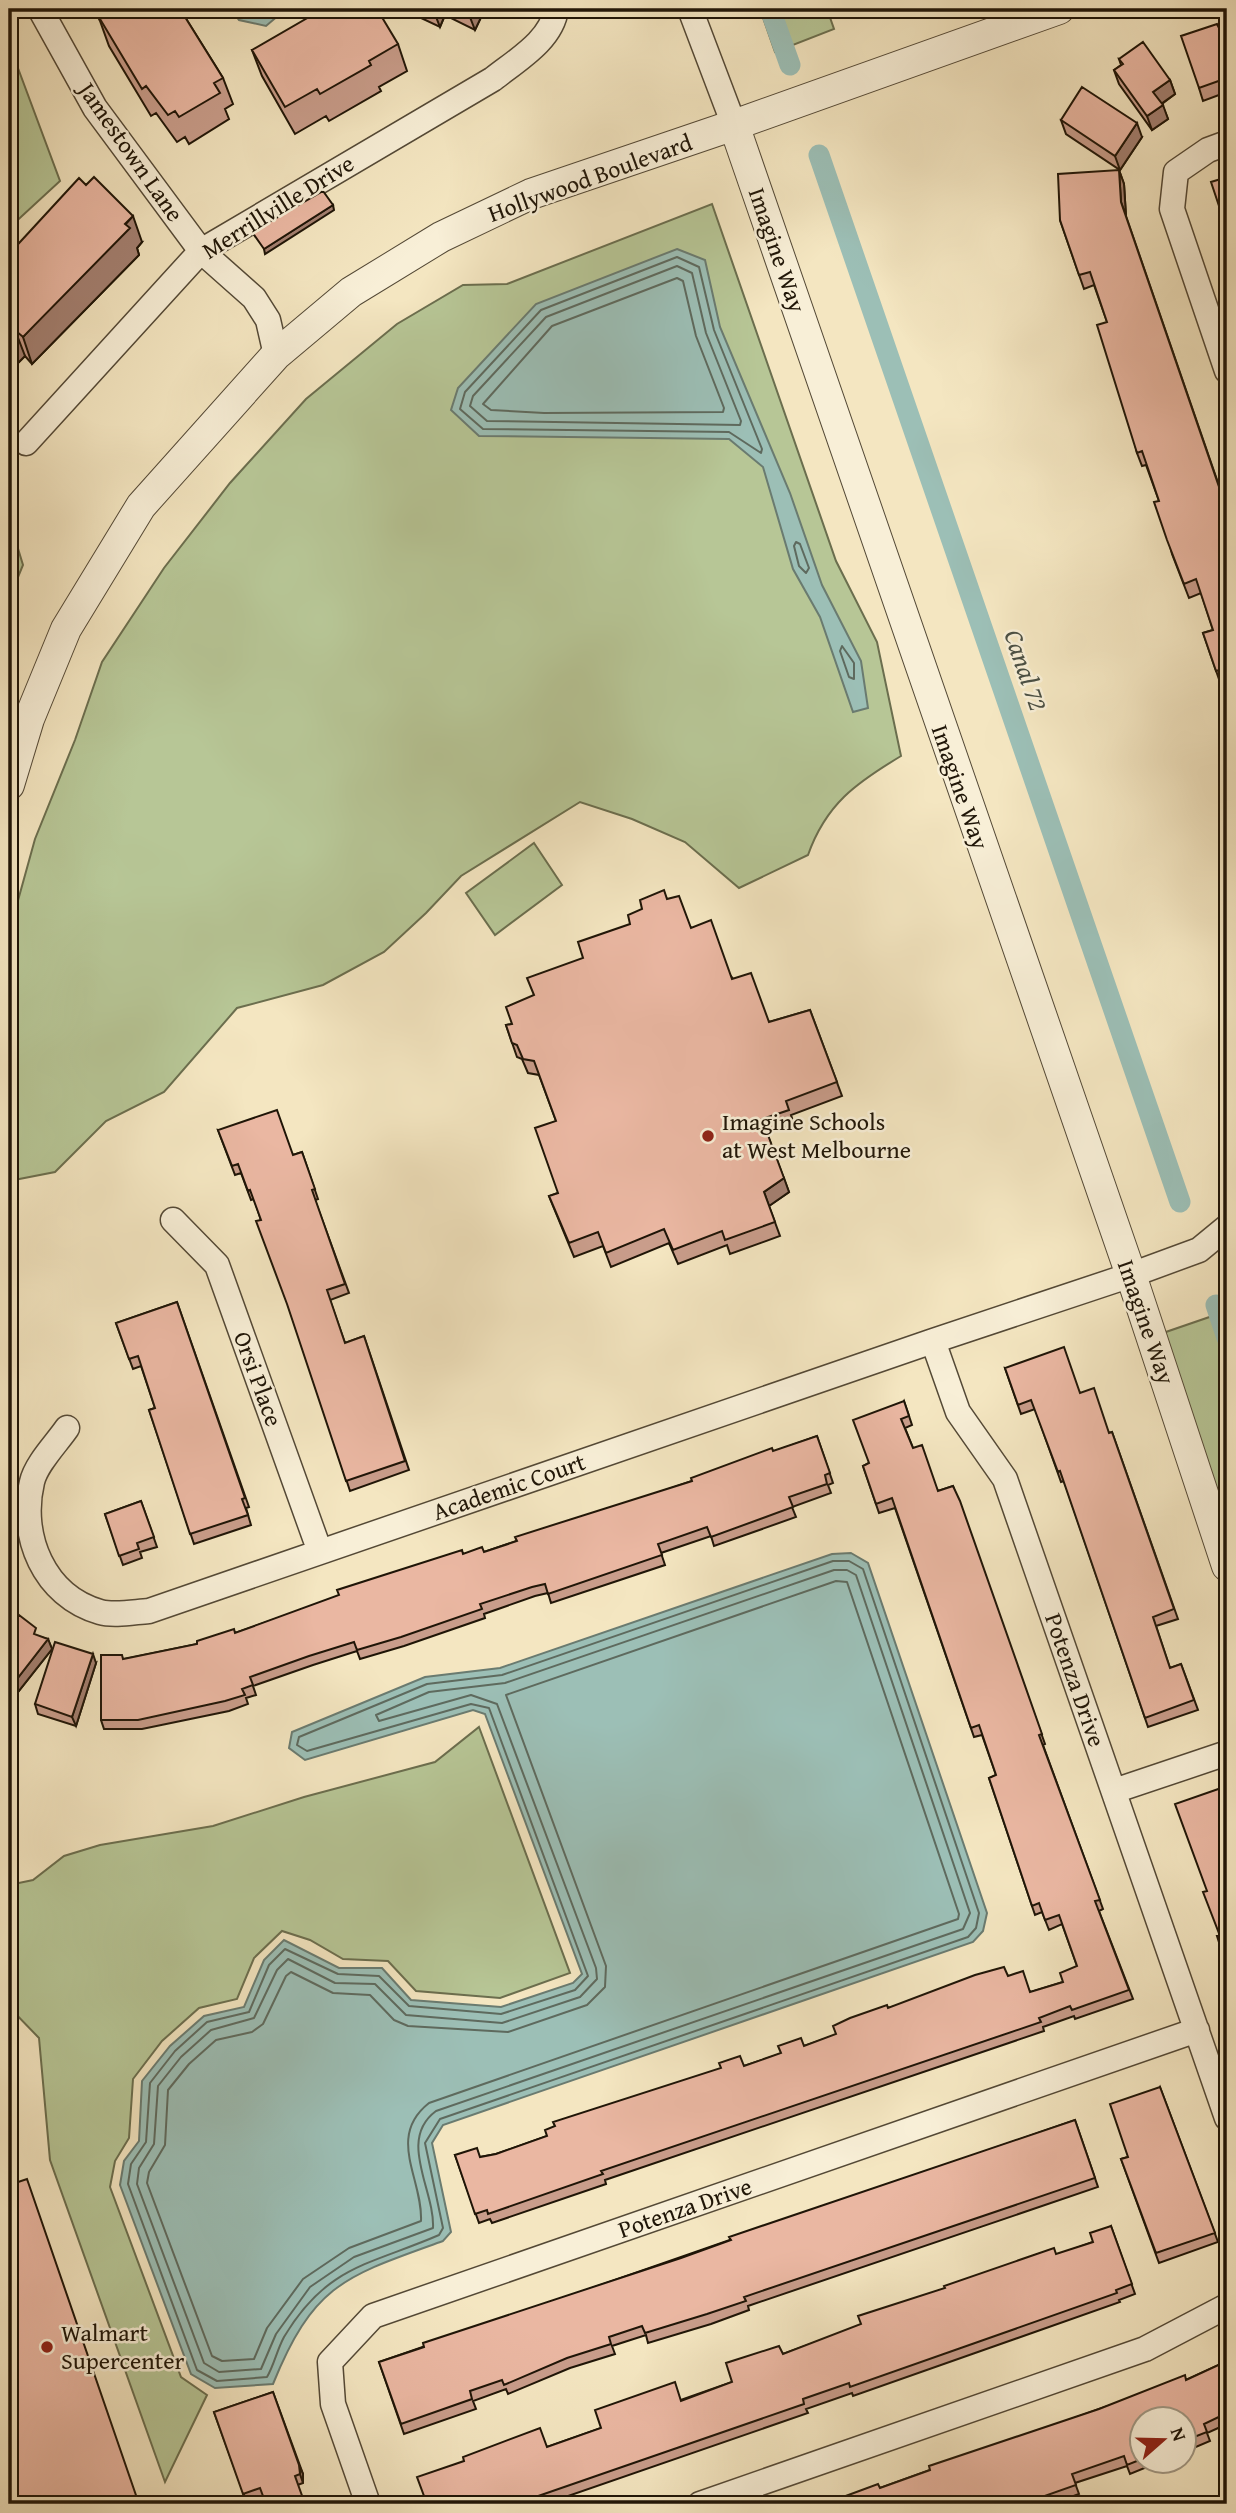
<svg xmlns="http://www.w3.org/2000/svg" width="1236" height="2513" viewBox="0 0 1236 2513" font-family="'Gentium Book Plus',serif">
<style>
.green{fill:#b7c696;stroke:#6b6e4e;stroke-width:2}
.water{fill:#9cbfb6;stroke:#6a7b70;stroke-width:2}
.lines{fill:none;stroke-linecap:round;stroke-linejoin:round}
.shore{stroke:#5e6a5e;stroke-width:2}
.canal{stroke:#9cbfb6;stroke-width:21}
.minor-casing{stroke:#544936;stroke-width:27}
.tertiary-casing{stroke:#544936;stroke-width:32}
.minor{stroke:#f8efd7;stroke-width:24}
.tertiary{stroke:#f8efd7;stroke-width:30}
.wall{fill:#c99d8b;stroke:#1f1507;stroke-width:2}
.shaded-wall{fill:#a48071;stroke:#1f1507;stroke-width:2}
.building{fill:#eab7a2;stroke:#1f1507;stroke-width:2}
.poi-dot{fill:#8f2418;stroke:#f8efd7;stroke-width:2.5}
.labels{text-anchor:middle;stroke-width:5;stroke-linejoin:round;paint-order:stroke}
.street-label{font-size:24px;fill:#1f1507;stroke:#f8efd7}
.poi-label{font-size:24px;fill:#1f1507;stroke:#f8efd7;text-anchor:start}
.water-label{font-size:26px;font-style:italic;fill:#4b5044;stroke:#f8efd7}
</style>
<rect width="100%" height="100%" fill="#f4e6c1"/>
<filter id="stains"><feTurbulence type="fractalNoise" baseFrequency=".00286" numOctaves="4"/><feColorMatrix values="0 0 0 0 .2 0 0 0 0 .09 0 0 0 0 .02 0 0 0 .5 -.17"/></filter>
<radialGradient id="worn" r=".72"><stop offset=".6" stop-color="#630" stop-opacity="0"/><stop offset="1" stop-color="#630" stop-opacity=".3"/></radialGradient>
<path class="green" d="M760 9H827L834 29 775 52Z
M9 44 60 181 9 228Z
M712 204 836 561 877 642 901 756C856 783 826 804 808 855L739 888 685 842 632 819 580 802 461 876 426 913 384 952 323 985 237 1008 164 1092 106 1121 55 1172 9 1181V933L35 839 75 740 102 662 164 568 230 483 306 399 397 324 463 285 507 284Z
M9 519 23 565 9 599Z
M534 843 562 885 495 935 466 893Z
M1227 1311V1528L1163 1333Z
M479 1727 570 1973 500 1998 416 1991 388 1961 343 1959 310 1940 282 1931 254 1958 237 1999 199 2008 162 2041 133 2079 129 2138 115 2161 110 2187 181 2377 207 2395 165 2482 50 2160 39 2038 9 2007V1885L33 1880 64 1856 100 1845 213 1826 304 1797 435 1762Z"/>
<path class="water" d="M231 9H286L266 26 239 20Z
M677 249 705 260 720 327 790 493 822 585 861 661 868 708 853 712 820 617 793 569 763 467 729 439 479 436 451 410 458 388 536 304Z
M851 1553 868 1563 987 1913 983 1931 973 1942 443 2125 432 2143 451 2232 443 2241C346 2276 314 2283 273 2384L215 2388 191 2374 120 2185 124 2161 139 2141 142 2081 170 2046 204 2016 244 2007 264 1960 284 1940 339 1968H382L411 2000 501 2007 573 1983 582 1974 485 1714 473 1710 305 1760 289 1748 292 1732 425 1677 500 1668 832 1554Z"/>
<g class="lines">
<path class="shore" d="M677 257 699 267 714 330 762 449 761 453 729 432 483 429 460 409 465 392 541 310Z
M677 266 692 273 706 333 741 421 740 425 487 421 470 406 473 396 546 317Z
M677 278 683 281 696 336 724 408 723 412 544 413 491 410 483 404 552 326Z
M796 542 800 544 809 568 806 573 799 566 794 546Z
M842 646 854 663V679L849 677 840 651Z
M833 1561H849L863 1569 979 1913 976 1928 968 1937 440 2119 425 2143 443 2228 439 2235C370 2265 327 2265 284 2337 277 2350 274 2365 267 2377L217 2381 197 2370 128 2184 131 2164 146 2142 150 2083 175 2051 207 2022 249 2012 269 1965 285 1949 338 1974 379 1976 409 2006 501 2014 575 1990 588 1976 489 1708 471 1704 307 1751 297 1745 299 1737 427 1684 502 1675Z
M834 1570H847L856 1575 970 1913 963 1929 436 2111C397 2140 435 2190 433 2228L354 2257 310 2287 276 2334 261 2369 219 2372 204 2363 137 2184 139 2168 154 2144 158 2086 181 2057 211 2030 254 2018 277 1970 288 1959 335 1983 375 1984 406 2015 502 2023 580 1997 597 1979 596 1968 497 1704 471 1695 379 1721 376 1715 429 1692 505 1683Z
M836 1581 847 1582 959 1914 958 1919 429 2103C386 2137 423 2179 421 2221L349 2248 303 2279 267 2328 254 2359 222 2361 212 2356 147 2183 149 2172 165 2145 168 2090 189 2064 216 2040 252 2032 263 2024 286 1976 291 1972 333 1993 370 1995 394 2020 408 2026 508 2032 587 2005 605 1987 606 1966 506 1695Z"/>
<path class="canal" d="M770 9 790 65
M819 155 1180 1202
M1216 1305 1227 1338"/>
<g class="minor-casing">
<path id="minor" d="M40 9 95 108 201 251 254 298 268 320 276 355
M690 9 734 125
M1227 143 1208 150 1176 172 1172 209 1227 371
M26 443 201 251 493 79C517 60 552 40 556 9
M173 1220 217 1265 320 1552
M933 1341 958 1412 1005 1479 1227 2118
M67 1428C56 1444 36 1464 32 1482 19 1536 44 1596 100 1612 114 1616 134 1612 149 1611L933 1341 1131 1275 1199 1250 1227 1227
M1114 1791 1227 1753
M368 2504 333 2404 330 2362 373 2316 1197 2030
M700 2504 1145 2349 1227 2306"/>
</g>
<g class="tertiary-casing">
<path id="tertiary" d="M734 125 1131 1275 1227 1566
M9 785 29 719 66 629 141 506 276 355 351 292 441 237 531 194 734 125 1059 9"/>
</g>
<use href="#minor" class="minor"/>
<use href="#tertiary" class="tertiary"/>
</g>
<path class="wall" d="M94 9H180L223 78 233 104 225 109 229 119 189 144 185 137 177 142 156 113 151 116 109 46 100 21Z
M402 9H485L475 30 445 15 440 27Z
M1227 27V92L1203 101 1199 88 1220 30Z
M398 44 407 71 379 87 381 91 329 121 326 116 295 134 262 76 252 50Z
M1119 59 1170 80 1175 94 1162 104 1168 119 1152 130 1119 84 1114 70 1121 65Z
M1061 120 1142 137 1120 170 1066 134Z
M1119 170 1124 184 1126 216 1227 509V683L1221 685 1203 633 1213 630 1201 593 1189 598 1172 554 1159 501 1146 465 1142 466 1137 453 1107 322 1094 285 1084 289 1060 220Z
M142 242 137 248 139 255 32 364 25 356 17 364 9 356V254Z
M667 899 769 1022 810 1010 842 1096 791 1115 794 1124 767 1133 789 1192 769 1206 780 1236 730 1254 727 1245 678 1264 669 1243 611 1267 603 1246 574 1257 549 1196 558 1193 556 1121 539 1075 528 1073 522 1059 517 1057 506 1025 512 1024 534 995 630 924Z
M218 1130 293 1155 302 1152 318 1199 315 1200 349 1293 330 1300 345 1343 364 1336 409 1470 350 1491 254 1199 251 1200 241 1173 235 1175Z
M177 1302 249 1507 246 1508 251 1525 194 1544 149 1410 155 1408 141 1366 133 1369 116 1323Z
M1005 1368 1080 1393 1109 1433 1112 1432 1178 1619 1156 1626 1170 1668 1181 1664 1198 1710 1148 1727 1064 1481 1061 1482 1035 1409 1021 1414Z
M904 1401 912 1425 905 1428 913 1448 938 1491 953 1486 1045 1744 1043 1745 1103 1909 1099 1911 1133 1999 1075 2019 1074 2016 1043 2027 1044 2031 605 2180 606 2184 492 2223 490 2219 479 2223 455 2155 480 2157 496 2154 744 2066 804 2046 836 2035 888 2008 1008 1976 1031 1992 1063 1982 1077 1966 1062 1924 1049 1930 1042 1912 1035 1915 989 1778 996 1775 982 1735 974 1737 895 1508 879 1513 863 1466 869 1463Z
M817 1436 833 1483 828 1485 831 1493 792 1507 796 1517 714 1546 711 1536 661 1553 665 1565 551 1603 548 1593 535 1596 484 1614 485 1618 404 1646 360 1659 357 1651 313 1665 253 1686 256 1695 246 1698 248 1704 229 1711 142 1729H104L101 1720 124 1659 197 1644 235 1633 463 1554 484 1552 692 1481Z
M141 1501 157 1547 140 1552 142 1558 123 1565 105 1514Z
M9 1628 48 1639 52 1649 14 1697 9 1693Z
M96 1663 76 1726 38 1714 35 1704Z
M1160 2087 1218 2242 1159 2263 1121 2159 1128 2157Z
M1075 2120 1098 2187 748 2306 749 2310 711 2324 648 2343 646 2335 612 2346 615 2354 570 2368 508 2394 506 2389 473 2401 476 2409 404 2434 379 2362Z
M1111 2226 1135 2294 1119 2300 1120 2302 853 2396 852 2393 806 2409 808 2413 545 2504H427L464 2461 547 2447 732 2382 783 2354 1093 2242Z
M1227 2361V2424L1207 2433 1210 2441 1184 2452V2418H1142V2460H1164L1130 2474 1127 2466 1075 2483 1079 2494 1052 2504H824L880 2488 1099 2409 1186 2380Z
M273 2392 303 2474V2483L247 2503 214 2412Z"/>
<path class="shaded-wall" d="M433 9H443L445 15 440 27Z
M469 9H485L475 30 468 12Z
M1170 80 1175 94 1158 106 1153 92Z
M1163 105 1168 119 1152 130 1147 116Z
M1137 123 1142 137 1120 170 1115 156Z
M1119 170 1124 184 1126 216 1121 202Z
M333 205 334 210 265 254 264 249Z
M133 216 142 242 137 248 139 255 32 364 23 337Z
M15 330 25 356 17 364 9 342V336Z
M784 1178 789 1192 769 1206 764 1192Z
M12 1609 16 1618 9 1623V1612Z
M48 1639 52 1649 14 1697 10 1688Z
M93 1654 96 1663 76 1726 72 1717Z
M299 2465 303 2474V2483L300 2474Z"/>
<path class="building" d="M99 9H180L223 78 214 83 220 93 179 117 175 111 168 115 146 86 142 89 100 19 104 17Z
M323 9H377L398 44 369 61 371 65 320 94 317 89 285 107 252 50Z
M1217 24 1220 30 1227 27V78L1199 88 1181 36Z
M1143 42 1170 80 1153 92 1163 105 1147 116 1114 70 1123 64 1119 59Z
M1082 87 1137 123 1115 156 1061 120Z
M1119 170 1121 202 1227 510V671L1226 668 1216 671 1203 633 1213 630 1196 579 1184 584 1167 540 1154 502 1159 501 1142 451 1137 453 1097 325 1107 322 1090 272 1079 275 1060 220 1058 174Z
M94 177 133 216 125 224 130 228 23 337 15 330 9 336V254L79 178 86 185Z
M1227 177V230L1211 182Z
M323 191 333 205 264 249 252 232Z
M664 890 667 899 679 896 691 928 711 920 732 979 751 973 769 1022 810 1010 837 1082 786 1101 789 1110 762 1119 784 1178 764 1192 775 1222 725 1240 722 1231 673 1250 664 1229 606 1253 598 1232 569 1243 549 1196 558 1193 535 1128 556 1121 534 1061 523 1059 517 1045 512 1043 506 1025 512 1024 506 1007 534 995 527 978 583 958 578 942 630 924 628 915 642 909 640 900Z
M277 1110 293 1155 302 1152 315 1189 312 1190 345 1284 327 1290 345 1343 364 1336 405 1461 346 1481 287 1304 256 1221 261 1220 250 1190 248 1191 238 1164 232 1166 218 1130Z
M177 1302 245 1498 242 1499 248 1515 190 1534 149 1410 155 1408 138 1356 129 1359 116 1323Z
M1064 1347 1080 1393 1094 1388 1109 1433 1112 1432 1174 1609 1153 1617 1170 1668 1181 1664 1194 1700 1145 1718 1060 1471 1058 1472 1031 1400 1018 1405 1005 1368Z
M904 1401 909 1416 901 1419 913 1448 922 1445 938 1491 953 1486 960 1501 1042 1734 1039 1735 1100 1900 1095 1901 1129 1990 1072 2010 1070 2006 1039 2018 1041 2022 601 2171 603 2174 488 2214 487 2210 475 2214 455 2155 477 2148 480 2157 496 2154 547 2136 545 2130 555 2126 553 2122 721 2068 719 2063 740 2056 744 2066 781 2053 778 2046 801 2038 804 2046 836 2034 833 2026 850 2018 887 2005 888 2008 975 1975 1004 1967 1008 1976 1023 1971 1030 1992 1063 1982 1060 1973 1077 1966 1059 1915 1045 1920 1039 1903 1032 1906 989 1778 996 1775 979 1725 971 1728 892 1498 876 1504 863 1466 869 1463 853 1420Z
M817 1436 830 1473 825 1475 827 1484 789 1497 793 1507 711 1537 707 1527 658 1544 662 1555 548 1594 545 1584 532 1587 480 1604 482 1609 401 1637 357 1650 354 1642 309 1656 250 1677 253 1685 242 1689 245 1695 225 1701 138 1720H101V1655H122L123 1659 197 1644V1641L234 1629 235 1633 339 1595 337 1590 462 1550 463 1554 482 1547 484 1552 517 1541 515 1537 692 1481 691 1478 772 1448 773 1451Z
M141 1501 154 1537 137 1543 139 1549 119 1556 105 1514Z
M19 1615 36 1628 34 1634 48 1639 10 1688 9 1687V1628Z
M55 1642 93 1654 72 1717 35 1704Z
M1227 1786V1957L1224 1958 1217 1936H1220L1203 1892 1207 1891 1175 1804Z
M1160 2087 1215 2233 1156 2253 1121 2159 1128 2157 1110 2104Z
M1075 2120 1095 2178 744 2297 746 2301 707 2314 645 2333 642 2326 609 2337 611 2344 567 2358 504 2385 502 2380 470 2391 472 2399 401 2424 379 2362 424 2347 423 2343 681 2258 731 2240 729 2237Z
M27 2179 139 2504H9V2185Z
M1111 2226 1132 2284 1116 2290 1117 2293 850 2387 849 2383 803 2399 804 2404 518 2503 513 2504H427L417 2477 464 2461 463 2457 540 2428 547 2447 601 2428 595 2410 675 2382 681 2401 732 2382 726 2363 779 2346 783 2354 861 2324 858 2316 945 2288 944 2286 1054 2248 1056 2254 1093 2242 1090 2233Z
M1227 2361V2413L1204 2424 1207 2432 1184 2441V2418H1142V2459L1127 2465 1124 2456 1072 2474 1076 2485 1022 2504H824L878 2484 880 2488 930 2470 929 2466 1099 2409 1185 2375 1186 2380Z
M273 2392 299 2465 300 2474 295 2476 305 2504H266L260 2488 243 2494 214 2412Z"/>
<g class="poi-dot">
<circle cx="708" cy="1136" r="7"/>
<circle cx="47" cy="2347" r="7"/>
</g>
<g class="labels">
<g class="street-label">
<text transform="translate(131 152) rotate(55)" y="8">Jamestown Lane</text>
<text transform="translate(590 178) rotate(-20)" y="8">Hollywood Boulevard</text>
<text transform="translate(278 207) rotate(-32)" y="8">Merrillville Drive</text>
<text transform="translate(777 250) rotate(71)" y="8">Imagine Way</text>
<text transform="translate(960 787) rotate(71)" y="8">Imagine Way</text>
<text transform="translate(1146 1322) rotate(71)" y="8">Imagine Way</text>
<text transform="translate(258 1379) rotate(70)" y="8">Orsi Place</text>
<text transform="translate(509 1487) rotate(-19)" y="8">Academic Court</text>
<text transform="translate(1075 1680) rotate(71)" y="8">Potenza Drive</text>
<text transform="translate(685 2208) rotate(-19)" y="8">Potenza Drive</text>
</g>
<g class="poi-label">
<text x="722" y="1130">Imagine Schools<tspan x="722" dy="28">at West Melbourne</tspan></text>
<text x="61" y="2341">Walmart<tspan x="61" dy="28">Supercenter</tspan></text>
</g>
<g class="water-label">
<text transform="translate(1026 670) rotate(71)" y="9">Canal 72</text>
</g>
</g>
<rect width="1236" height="2513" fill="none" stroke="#f4e6c1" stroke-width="35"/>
<rect x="10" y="10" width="1215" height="2492" fill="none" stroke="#1f1507" stroke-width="3.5"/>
<rect x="18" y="18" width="1201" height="2478" fill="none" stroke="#1f1507" stroke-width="2"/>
<g transform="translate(1163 2440) rotate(70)"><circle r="33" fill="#f8efd7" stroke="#a19884" stroke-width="2"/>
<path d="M0-5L12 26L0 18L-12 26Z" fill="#8f2418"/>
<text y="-10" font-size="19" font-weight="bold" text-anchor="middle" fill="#1f1507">N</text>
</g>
<rect width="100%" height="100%" filter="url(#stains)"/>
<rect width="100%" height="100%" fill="url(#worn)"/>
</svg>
